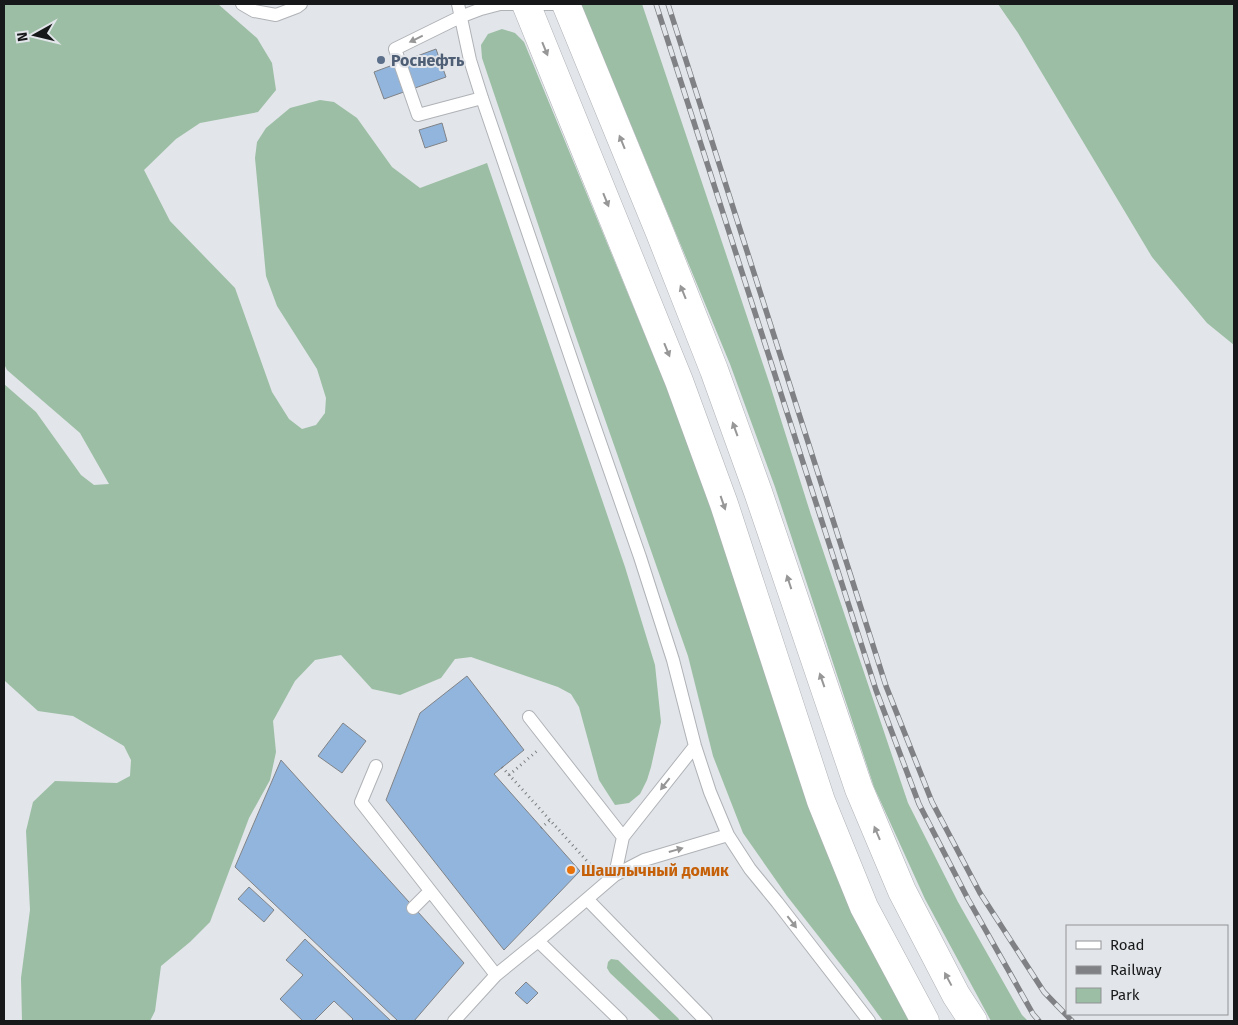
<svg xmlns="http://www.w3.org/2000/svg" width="1238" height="1025" viewBox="0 0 1238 1025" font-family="'Fira Sans',sans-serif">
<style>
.green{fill:#9bbea4}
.building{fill:#91b5dd;stroke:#808387}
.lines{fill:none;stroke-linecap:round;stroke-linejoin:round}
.service-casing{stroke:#afb2b6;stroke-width:14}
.primary-casing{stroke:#afb2b6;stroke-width:29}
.path{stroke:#7b7d7f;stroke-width:3;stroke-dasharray:1 4;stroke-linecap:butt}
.service{stroke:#fff;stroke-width:12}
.primary{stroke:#fff;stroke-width:28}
.rail-casing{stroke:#7f8184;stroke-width:5.5}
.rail{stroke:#e2e5e9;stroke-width:4;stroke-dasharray:11;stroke-linecap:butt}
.oneway{fill:#979798}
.service-dot{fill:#5c6f8a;stroke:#e2e5e9;stroke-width:2}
.food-dot{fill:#e8710a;stroke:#e2e5e9;stroke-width:2}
.labels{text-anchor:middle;stroke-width:4;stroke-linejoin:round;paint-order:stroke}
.service-label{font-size:16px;font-weight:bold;fill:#4e5e75;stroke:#e2e5e9;text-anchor:start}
.food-label{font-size:16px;font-weight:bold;fill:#c56008;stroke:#e2e5e9;text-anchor:start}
</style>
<rect width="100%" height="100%" fill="#e2e5e9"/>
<path class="green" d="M4 4H218L257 38 272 63 276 90 258 112 200 123 176 139 144 170 170 221 235 288 272 392 289 419 302 429 316 425 325 413 326 398 317 369 277 306 266 276 255 158 257 142 266 128 290 108 320 100 334 102 357 118 392 167 420 188 487 163 625 567 655 665 661 722 651 767 647 780 640 794 629 803 615 805 599 780 579 707 571 694 558 687 471 657 455 659 441 678 400 695 372 689 341 655 315 660 295 681 273 721 276 752 270 780 249 818 210 922 190 942 161 966 155 1011 150 1021H22L21 978 30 910 26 831 33 802 55 781 117 783 130 776 131 760 124 746 73 716 38 711 5 681 4 667V384L36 412 81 475 94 485 109 484 80 433 7 370 4 364Z
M581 4H642L770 385 811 515 908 803 958 902 1022 1015 1028 1021H991L925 899 874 787 775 487 730 364Z
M998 4H1234V345L1207 323 1152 257 1018 33Z
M502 29 515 33 524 42 671 398 723 539 849 905 909 1021H883L856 984 787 896 743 833 713 756 688 656 574 331 482 58 481 45 488 34Z
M611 959 618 960 678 1018 680 1021H661L610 973 607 968 608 962Z"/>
<path class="building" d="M436 49 446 77 384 99 374 72Z
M442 123 447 141 425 148 419 130Z
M467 676 524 750 494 774 580 871 504 950 386 800 420 713Z
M343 723 366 741 342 773 318 756Z
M281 760 464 963 414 1021H398L235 867Z
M249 887 274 910 264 922 238 899Z
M305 939 391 1021H351L353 1019 334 1001 314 1021H303L280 999 303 975 286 960Z
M526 982 538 993 527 1004 515 993Z"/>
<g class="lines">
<g class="service-casing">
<path id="service" d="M242 4 254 11 276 15 297 7 301 4
M458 4 470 60 482 98 587 405 640 557 673 660 695 746 710 792 728 835
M482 98 418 115 395 49 460 17 481 9 500 4H557
M529 717 623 837
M376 766 361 802 496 975
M615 875 623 837 695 746
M587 899 706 1021
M413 908 430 891
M538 941 621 1021
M454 1021 496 975 538 941 615 875 644 860 728 835 750 869 777 902 869 1021"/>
</g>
<g class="primary-casing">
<path id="primary" d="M526 4 679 381 724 504 821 801 864 907 925 1021
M566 4 660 233 714 370 758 492 859 789 902 891 956 995 973 1021"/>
</g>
<path class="path" d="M502 767 596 871
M509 775 537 751
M541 828 550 820"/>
<use href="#service" class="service"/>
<use href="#primary" class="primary"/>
<g class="rail-casing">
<path id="rail" d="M656 4 876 690 919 804 968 899 1033 1014 1039 1021
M668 4 886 686 932 802 980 893 1044 992 1072 1021"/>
</g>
<use href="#rail" class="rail"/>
</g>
<defs><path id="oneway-solid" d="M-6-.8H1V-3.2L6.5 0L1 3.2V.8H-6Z" transform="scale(1.25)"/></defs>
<g class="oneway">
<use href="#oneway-solid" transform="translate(416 39) rotate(154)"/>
<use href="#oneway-solid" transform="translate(545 49) rotate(68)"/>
<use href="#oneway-solid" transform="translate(622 142) rotate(-112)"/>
<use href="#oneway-solid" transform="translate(606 200) rotate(68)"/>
<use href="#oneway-solid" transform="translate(683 292) rotate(-112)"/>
<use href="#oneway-solid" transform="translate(667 350) rotate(68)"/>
<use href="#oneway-solid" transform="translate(735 429) rotate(-110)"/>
<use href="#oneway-solid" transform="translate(723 503) rotate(71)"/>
<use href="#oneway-solid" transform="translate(789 582) rotate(-108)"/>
<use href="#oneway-solid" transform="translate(822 680) rotate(-109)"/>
<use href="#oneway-solid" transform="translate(665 784) rotate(128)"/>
<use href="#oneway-solid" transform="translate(877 833) rotate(-113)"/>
<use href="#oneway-solid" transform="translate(676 850) rotate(-16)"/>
<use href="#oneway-solid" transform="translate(792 922) rotate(52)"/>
<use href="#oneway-solid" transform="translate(948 979) rotate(-118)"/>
</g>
<circle class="service-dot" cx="381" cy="60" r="5"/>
<circle class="food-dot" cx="571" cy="870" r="5"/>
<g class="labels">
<g class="service-label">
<text x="391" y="66">Роснефть</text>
</g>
<g class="food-label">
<text x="581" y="876">Шашлычный домик</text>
</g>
</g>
<rect width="1238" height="1025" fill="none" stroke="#171819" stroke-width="10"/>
<rect x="1066" y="925" width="162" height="90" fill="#e2e5e9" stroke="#919396"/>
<rect x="1076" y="941" width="25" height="8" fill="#ffffff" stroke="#919396"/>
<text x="1110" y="950" font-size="15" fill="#171819">Road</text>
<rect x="1076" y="966" width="25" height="8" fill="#7f8184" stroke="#919396"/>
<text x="1110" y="975" font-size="15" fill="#171819">Railway</text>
<rect x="1076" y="988" width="25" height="15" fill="#9bbea4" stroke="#919396"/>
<text x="1110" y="1000" font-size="15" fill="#171819">Park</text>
<g transform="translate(35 35) rotate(262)" stroke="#e2e5e9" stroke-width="4" paint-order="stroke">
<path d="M0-4L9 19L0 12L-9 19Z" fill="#171819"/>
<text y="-8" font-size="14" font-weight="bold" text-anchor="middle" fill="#171819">N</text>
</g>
</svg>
